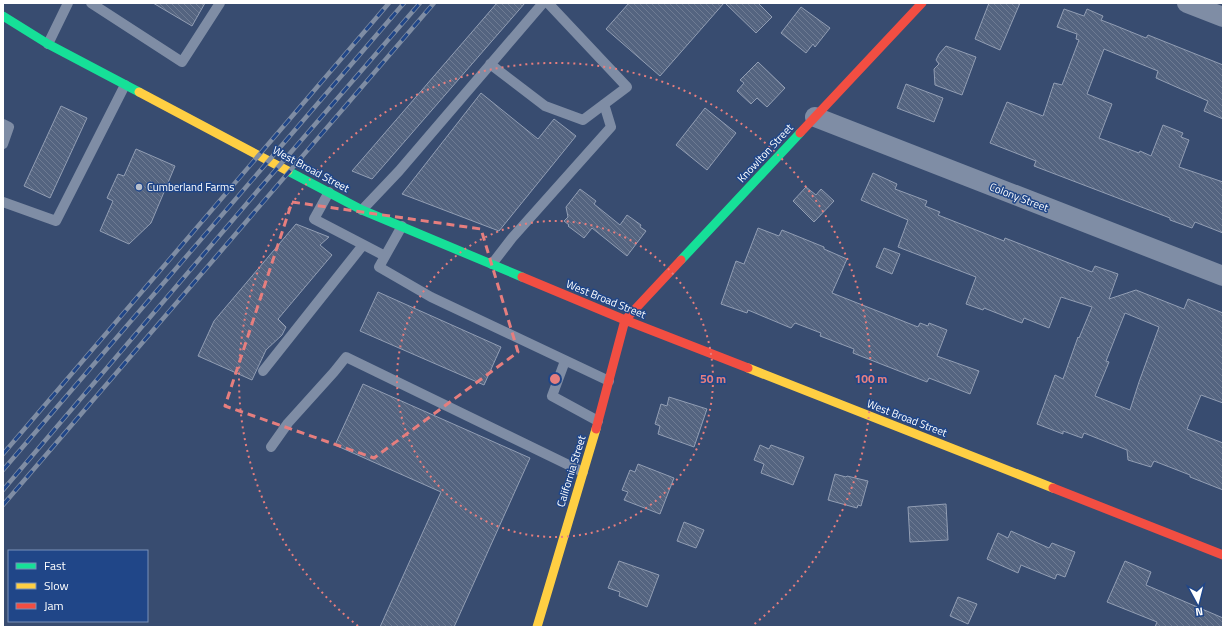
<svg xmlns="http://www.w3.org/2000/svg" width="1226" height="630" viewBox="0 0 1226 630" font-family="'Titillium Web',sans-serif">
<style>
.building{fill:url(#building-back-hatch);stroke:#929eb4;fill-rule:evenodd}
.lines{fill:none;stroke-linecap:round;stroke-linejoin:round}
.lane{stroke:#7f8da5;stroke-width:10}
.street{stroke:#7f8da5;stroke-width:20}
.fast{stroke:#16e098;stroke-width:9}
.slow{stroke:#ffcf43;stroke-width:9}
.jam{stroke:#f24e42;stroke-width:9}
.rail-casing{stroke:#7f8da4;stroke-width:4.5}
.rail{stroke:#204688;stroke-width:3;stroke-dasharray:9;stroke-linecap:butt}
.marked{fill:none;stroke:#e67e7e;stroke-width:3;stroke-dasharray:8 5;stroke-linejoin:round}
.ring{fill:none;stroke:#e67e7e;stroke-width:2;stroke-dasharray:2 4}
.poi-dot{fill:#b9c0cd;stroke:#204688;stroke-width:1.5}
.labels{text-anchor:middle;stroke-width:3;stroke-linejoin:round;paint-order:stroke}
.street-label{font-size:11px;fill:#fff;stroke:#204688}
.poi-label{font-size:11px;fill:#fff;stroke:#204688;text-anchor:start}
.centre{fill:#e67e7e;stroke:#204688;stroke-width:2}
.ring-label{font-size:12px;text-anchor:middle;font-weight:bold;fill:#e67e7e;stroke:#204688;stroke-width:3;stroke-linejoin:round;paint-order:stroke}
</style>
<defs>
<pattern id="building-back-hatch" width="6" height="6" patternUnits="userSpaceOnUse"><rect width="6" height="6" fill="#546480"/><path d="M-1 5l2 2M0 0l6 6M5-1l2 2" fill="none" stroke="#6e7b93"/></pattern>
</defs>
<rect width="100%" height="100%" fill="#384c70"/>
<path class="building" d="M153 3H205L192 26Z
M497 3H525L372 179 352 171Z
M629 3H724L660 76 606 29Z
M725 3H758L772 17 756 33Z
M989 3H1020L1000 50 975 39Z
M801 7 830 28 815 47 813 44 806 53 781 33Z
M1064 9 1084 16 1087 9 1103 16 1101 20 1114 25 1146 38 1148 35 1223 65V119L1204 111 1208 101 1156 78 1158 71 1104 49 1087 94 1112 104 1099 138 1139 153 1140 151 1151 156 1163 125 1183 133 1181 137 1189 140 1179 167 1223 182V233L1195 222 1192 228 1170 220V218L1034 166 1036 161 990 143 1007 102 1043 116 1054 83 1062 85 1079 40 1076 39 1077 34 1057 27Z
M946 46 976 57 962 95 935 85 934 69 939 64 936 60 939 54Z
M758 62 785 88 767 107 757 98 751 104 737 91 744 83 740 80Z
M906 84 943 98 934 122 897 108Z
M481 93 538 139 554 119 576 136 499 231 402 194Z
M61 106 87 118 50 198 24 186Z
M705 108 736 133 707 170 676 145Z
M136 149 175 166 151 223 129 244 100 231 113 201 107 198 118 174 124 176Z
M873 173 897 184 895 189 927 201 925 206 940 212 938 215 1004 241 1005 238 1092 272 1095 266 1118 274 1109 299 1136 290 1184 309 1188 299 1223 313V403L1201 395 1187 429 1223 443V490L1190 477V475L1154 461 1151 467 1128 460 1127 450 1084 433 1082 438 1063 431V434L1037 424 1055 375 1063 379 1078 337 1079 338 1092 307 1061 297 1049 328 1024 318 1022 323 984 308 983 310 966 304 976 277 898 247 908 220 861 200ZM1125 313 1159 327 1139 382 1130 410 1095 396 1109 362 1106 361Z
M806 187 816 195 821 189 834 201 814 222 793 201Z
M580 189 596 201 594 204 620 225 627 215 641 225 640 227 646 231 627 256 592 228 584 238 568 226 569 225 564 221 568 217 566 207Z
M296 224 329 237 320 245 332 255 278 319 286 327 282 335 266 350 252 380 198 356 214 321Z
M758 228 779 236 782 230 824 247V249L847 259 832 293 918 327 920 323 928 326 929 323 947 330 937 356 979 371 970 394 929 378 927 382 853 353 854 349 820 336 821 333 795 323 791 328 748 310 747 313 721 304 736 261 744 264Z
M884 248 900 254 892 274 876 267Z
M378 292 501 347 484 385 360 331Z
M363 384 530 458 454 627H380L441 492 335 445Z
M669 397 707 409 694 447 658 434 660 426 655 424 661 404 667 406Z
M760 445 769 449 771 445 804 457 793 485 761 473 764 464 754 460Z
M638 464 674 478 660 514 624 500 628 492 622 490 630 470 635 472Z
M835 474 846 477 847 476 868 481 861 506 858 505 857 508 828 500Z
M946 504 948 540 910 542 908 507Z
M684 522 704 530 696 548 677 541Z
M1011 531 1049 548 1052 543 1075 552 1065 577 1057 574 1055 579 1021 565 1018 573 987 559 998 533 1008 538Z
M619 561 659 575 647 607 619 596 620 592 608 588Z
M1125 561 1151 572 1146 585 1223 618V627H1155L1157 622 1107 602Z
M958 597 977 604 968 624 950 616Z"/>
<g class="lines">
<path class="lane" d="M91 3 182 62 220 3
M48 44 68 3
M490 64 545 106 583 120 627 87 548 3
M3 124 9 127 3 144
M329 192 314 219 385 256
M3 202 56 221 125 85
M362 210 399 171 543 3
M402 226 379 267 431 297 609 381
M492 264 512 238 611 127 604 104
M565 361 552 396 598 421
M263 371 363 245
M271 447 288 423 334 372 346 357 583 472"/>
<path class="street" d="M1187 3 1223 17
M815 117 1223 276"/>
<path class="fast" d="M3 16 48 44 139 92
M288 171 362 210 522 277
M681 260 800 133"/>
<path class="slow" d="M139 92 288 171
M748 368 1053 488
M537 627 596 429"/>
<path class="jam" d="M800 133 922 3
M522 277 625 320 748 368
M596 429 625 320 681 260
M1053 488 1223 555"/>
<g class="rail-casing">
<path id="rail" d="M3 454 389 3
M3 470 404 3
M3 490 260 188 420 3
M3 505 434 3"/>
</g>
<use href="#rail" class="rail"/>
</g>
<path class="marked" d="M292 202 481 229 518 352 374 458 225 406Z"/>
<g class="ring">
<circle cx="555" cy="379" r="158"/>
<path d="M358 626A316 316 0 1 1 752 626"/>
</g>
<circle class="poi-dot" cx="139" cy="187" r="4"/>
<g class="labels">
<g class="street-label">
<text transform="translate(765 153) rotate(-47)" y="4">Knowlton Street</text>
<text transform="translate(311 169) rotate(28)" y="4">West Broad Street</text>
<text transform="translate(1019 197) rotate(21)" y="4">Colony Street</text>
<text transform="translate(606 299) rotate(22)" y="4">West Broad Street</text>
<text transform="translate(907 418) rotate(21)" y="4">West Broad Street</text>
<text transform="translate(571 471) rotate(-73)" y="4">California Street</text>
</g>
<g class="poi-label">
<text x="147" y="191">Cumberland Farms</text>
</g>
</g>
<circle cx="555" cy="379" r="6" class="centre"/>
<g class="ring-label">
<text x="713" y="383">50 m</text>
<text x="871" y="383">100 m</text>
</g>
<rect width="1226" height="630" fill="none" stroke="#ffffff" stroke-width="8"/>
<rect x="8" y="550" width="140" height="72" fill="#204688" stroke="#7990b8"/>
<rect x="16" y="563" width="20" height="6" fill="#16e098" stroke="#7990b8"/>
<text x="44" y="570" font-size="12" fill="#ffffff">Fast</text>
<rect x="16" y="583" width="20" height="6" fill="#ffcf43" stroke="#7990b8"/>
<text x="44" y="590" font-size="12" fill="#ffffff">Slow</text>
<rect x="16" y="603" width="20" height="6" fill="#f24e42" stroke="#7990b8"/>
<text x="44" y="610" font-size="12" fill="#ffffff">Jam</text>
<g transform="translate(1198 602) rotate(173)" stroke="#204688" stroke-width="3" paint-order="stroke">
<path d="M0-3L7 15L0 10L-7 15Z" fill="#ffffff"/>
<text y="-6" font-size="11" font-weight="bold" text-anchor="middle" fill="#ffffff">N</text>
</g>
</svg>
